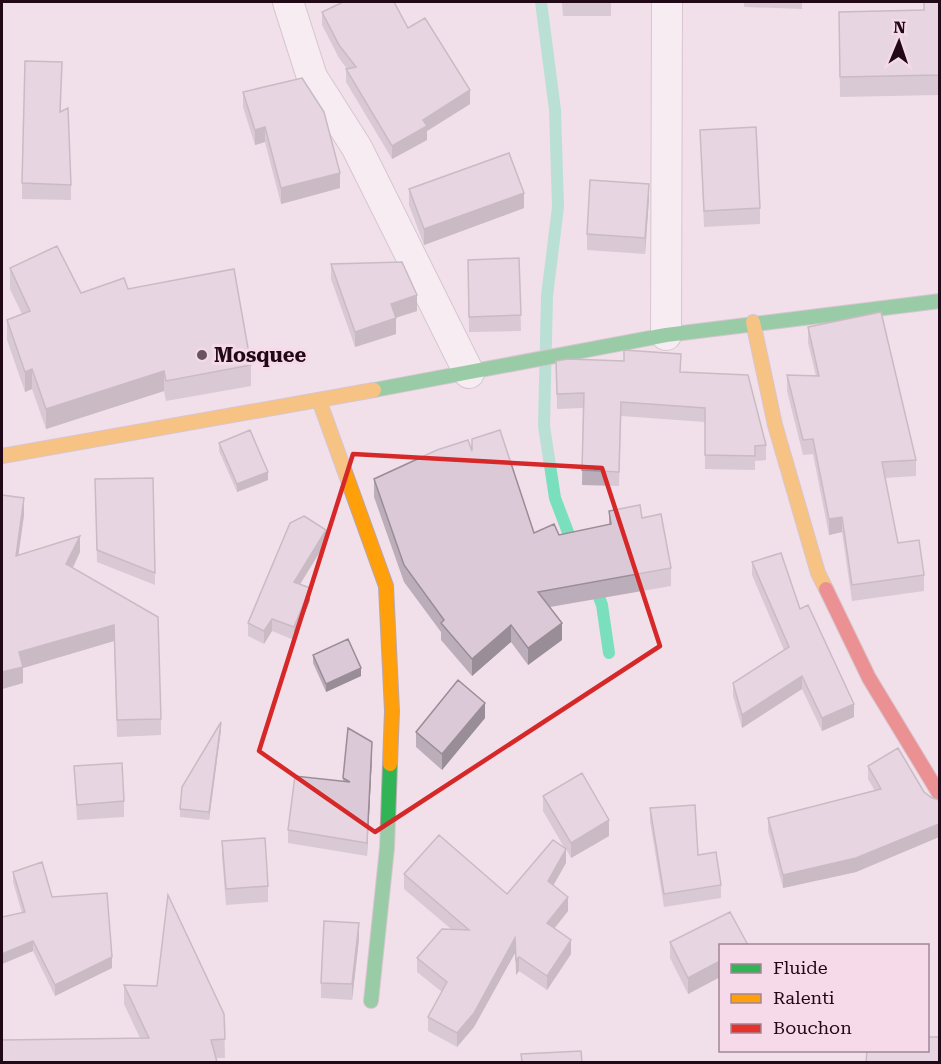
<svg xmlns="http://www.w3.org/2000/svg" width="941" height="1064" viewBox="0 0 941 1064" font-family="'Roboto Serif',serif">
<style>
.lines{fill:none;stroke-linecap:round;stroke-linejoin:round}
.stream{stroke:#79dfbc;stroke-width:12}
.street-casing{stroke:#b9a5b0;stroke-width:32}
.fast-casing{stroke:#b9a5b0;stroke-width:16}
.slow-casing{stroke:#b9a5b0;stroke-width:16}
.jam-casing{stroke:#b9a5b0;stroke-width:16}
.street{stroke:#fdfafc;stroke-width:30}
.fast{stroke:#30b455;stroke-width:14}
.slow{stroke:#ff9f0a;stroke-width:14}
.jam{stroke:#e5322d;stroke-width:14}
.wall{fill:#bcadba}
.shaded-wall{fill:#998d97}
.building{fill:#dbc9d8;stroke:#998d97;stroke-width:1.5}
.marked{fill:none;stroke:#d62828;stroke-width:4.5;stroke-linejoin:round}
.poi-dot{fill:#6a5460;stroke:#f7dae9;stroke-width:2}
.labels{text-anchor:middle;stroke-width:6;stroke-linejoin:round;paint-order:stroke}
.poi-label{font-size:20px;font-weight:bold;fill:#210917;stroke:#f7dae9;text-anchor:start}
</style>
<rect width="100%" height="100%" fill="#f1e0e9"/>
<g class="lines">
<path class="stream" d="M541 2 555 110 558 207 547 296 544 426 555 498 574 548
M594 584 602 605 609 653"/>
<g class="street-casing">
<path id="street" d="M288 2 312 77 357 148 469 373
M666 335 667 2"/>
</g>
<g class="fast-casing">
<path id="fast" d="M374 390 666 335 940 301
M371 1001 387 848 390 764"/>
</g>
<g class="slow-casing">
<path id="slow" d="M753 322 775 425 818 573 826 589
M319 400 386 586 392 711 390 764
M2 456 374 390"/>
</g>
<g class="jam-casing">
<path id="jam" d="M826 589 869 678 940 795"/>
</g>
<use href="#street" class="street"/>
<use href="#fast" class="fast"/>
<use href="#slow" class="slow"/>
<use href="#jam" class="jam"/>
</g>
<path class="wall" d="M562 2H611V16H563Z
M744 2H802V9L744 7Z
M939 2V95L840 97 839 12 924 10Z
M322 12 408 28 470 104 427 131V140L392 159 346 82V69H347L339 58 322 25Z
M243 92 340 188 281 204 265 142 255 145 243 107Z
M61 112 71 185V200L22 199V183Z
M700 130 760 208V224L704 227Z
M409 189 524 208 424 245 409 205Z
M649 199 645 254 587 250V234Z
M519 258 521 331 469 332 468 260Z
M331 264 417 311 396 318V334L355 347 331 279Z
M10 268 81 293 128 289 251 365V386L166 401 164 391 46 429 32 389 25 392 7 340V320L22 314 10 289Z
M808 327 916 460V476L885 478 898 543 924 575V591L852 601 842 532 829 535 813 454 803 455 787 391V375L816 376 808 343Z
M556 361 680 372 766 445V460L755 461V470L705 469V422L621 416 619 486 582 485 583 408 557 409Z
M219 443 268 480 237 492 219 451Z
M472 451 534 533 559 535 609 525V511L642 518 671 568V586L550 607 562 640 528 665 511 642 472 676 441 640V632L404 582 374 497V479Z
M153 478 155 585 97 562 95 479Z
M2 495 24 515 18 555 80 552 73 568 161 719V735L117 737 114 641 23 668V683L2 689Z
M326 542 300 584 310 600 294 640 272 631 264 644 248 636V623Z
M752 562 800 609 854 717 822 731 802 689 742 728 733 696V683L784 650 752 575Z
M313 655 361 676 326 692 313 663Z
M485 718 442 770 416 747V732Z
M348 728 372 756 367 856 288 843V830L343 781Z
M221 730 209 820 180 817V809Z
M74 766 124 801V817L77 820Z
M868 766 924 792 932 798 939 800V837L856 872 783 888 768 831V818L875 791 868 779Z
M543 796 609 836 571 858 566 849V863L553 885 568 911 554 928 571 954 547 990 519 971 516 975 515 953 474 1027 457 1047 428 1031V1017L442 992 417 972V958L451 929 404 889V874L507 894 565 849 543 811Z
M650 808 698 855 721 885V898L664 907 650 821Z
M222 841 268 886V902L226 905 222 856Z
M13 872 52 897 112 968 55 996 33 951 2 964V917L22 913 13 882Z
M359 939 352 1000 321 998V983Z
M670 942 720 945V977L688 994 670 958Z
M124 985 224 1014 225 1058H216L140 1038 124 1004Z"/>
<path class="shaded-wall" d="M470 90V104L427 131V140L392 159V146L423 120Z
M265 127V142L255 145V130Z
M340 173V188L281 204V188Z
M649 184V199L645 254V238Z
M524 193V208L424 245V229Z
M417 295V311L391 319V304Z
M396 318V334L355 347V332Z
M32 369V389L25 392V372Z
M164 371V391L46 429V409Z
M268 472V480L237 492V484Z
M24 498V515L16 573V556Z
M842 517V532L829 535V519Z
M326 530V542L294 594V582Z
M80 536V552L66 581V564Z
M310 588V600L294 640V627Z
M272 619V631L264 644V631Z
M562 623V640L528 665V648Z
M114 625V641L23 668V683L2 689V672L19 652Z
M511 625V642L472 676V659Z
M361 668V676L326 692V684Z
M802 676V689L742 728V715Z
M485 703V718L442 770V754Z
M854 704V717L822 731V718Z
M221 722V730L209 820V812Z
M372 742V756L367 856V843Z
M609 820V836L571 858V843Z
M939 824V837L856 872 783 888V875Z
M566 849V863L548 895V881Z
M568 897V911L547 938V923Z
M359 923V939L352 1000V984Z
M515 938V953L474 1027 457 1047V1033Z
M571 940V954L547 990V976Z
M33 941V951L2 964V954Z
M112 957V968L55 996V985Z
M519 957V971L516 975V960Z
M720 961V977L688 994V978Z"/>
<path class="building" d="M343 2H394L408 28 425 18 470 90 423 120 427 126 392 146 346 69 356 67 339 45 322 12Z
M924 2H939V75L840 77 839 12 924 10Z
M25 61 62 62 60 112 68 108 71 185 22 183Z
M302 78 324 112 340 173 281 188 265 127 255 130 243 92Z
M756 127 760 208 704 211 700 130Z
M509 153 524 193 424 229 409 189Z
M590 180 649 184 645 238 587 234Z
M57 246 81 293 124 278 128 289 234 269 251 365 166 381 164 371 46 409 32 369 25 372 7 320 30 311 10 268Z
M519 258 521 315 469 317 468 260Z
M402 262 417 295 391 304 396 318 355 332 331 264Z
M881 312 916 460 882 462 898 543 919 540 924 575 852 585 842 517 829 519 813 439 803 440 787 375 819 376 808 327Z
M624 350 681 354 680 372 748 375 766 445 755 446V456L705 455V408L621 402 619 472 582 470 584 393 557 394 556 361 568 359 624 361Z
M250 430 268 472 237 484 219 443Z
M500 430 534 533 554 524 559 535 611 524 609 511 640 505 642 518 661 514 671 568 538 592 562 623 528 648 511 625 472 659 441 623 444 620 404 565 374 479 437 450 468 440 472 451V439Z
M153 478 155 573 97 550 95 479Z
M2 495 24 498 16 556 80 536 66 564 158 617 161 719 117 720 114 625 19 652 23 667 2 672Z
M304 516 326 530 294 582 310 588 294 627 272 619 264 631 248 623 290 523Z
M781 553 800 609 808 605 854 704 822 718 802 676 742 715 733 683 789 647 752 562Z
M348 639 361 668 326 684 313 655Z
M458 680 485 703 442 754 416 732Z
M221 722 209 812 180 809 182 787Z
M348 728 372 742 367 843 288 830 295 776 350 782 343 778Z
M898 748 924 792 932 798 939 800V824L856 858 783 875 768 818 881 789 868 766Z
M122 763 124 801 77 805 74 766Z
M582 773 609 820 571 843 543 796Z
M695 805 698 855 716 852 721 885 664 894 650 808Z
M439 835 507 894 553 840 566 849 548 881 568 897 547 923 571 940 547 976 519 957 516 960 515 938 474 1013 457 1033 428 1017 447 982 417 958 442 929 469 930 404 874Z
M265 838 268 886 226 889 222 841Z
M42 862 52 897 107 893 112 957 55 985 33 941 2 954V917L25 912 13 872Z
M168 895 224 1014 225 1039 211 1040 217 1062H2V1040L149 1038 124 985 157 986Z
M730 912 748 945H720V961L688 978 670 942Z
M324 921 359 923 352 984 321 983Z
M927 1037H939V1062H866L867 1050H927Z
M581 1051 582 1062H522L521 1054Z"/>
<path d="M0 0H941V1064H0ZM353 454 602 468 660 646 375 832 259 751Z" fill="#f1e0e9" fill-opacity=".55" fill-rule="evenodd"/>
<path class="marked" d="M353 454 602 468 660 646 375 832 259 751Z"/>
<circle class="poi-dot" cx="202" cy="355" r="6"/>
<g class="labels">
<g class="poi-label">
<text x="214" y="362">Mosquee</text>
</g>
</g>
<rect width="941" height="1064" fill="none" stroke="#210917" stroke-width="6"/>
<rect x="719" y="944" width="210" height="108" fill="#f7dae9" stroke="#a18695" stroke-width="1.5"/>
<rect x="731" y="964" width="30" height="9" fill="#30b455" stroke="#a18695" stroke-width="1.5"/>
<text x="773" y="974" font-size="18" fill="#210917">Fluide</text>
<rect x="731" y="994" width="30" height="9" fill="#ff9f0a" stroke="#a18695" stroke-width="1.5"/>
<text x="773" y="1004" font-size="18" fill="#210917">Ralenti</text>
<rect x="731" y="1024" width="30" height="9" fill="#e5322d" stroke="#a18695" stroke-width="1.5"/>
<text x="773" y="1034" font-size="18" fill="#210917">Bouchon</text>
<g transform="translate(899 42) rotate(2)" stroke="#f7dae9" stroke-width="4.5" paint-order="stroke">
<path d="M0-4.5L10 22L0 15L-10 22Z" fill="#210917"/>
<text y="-9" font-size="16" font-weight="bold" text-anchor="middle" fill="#210917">N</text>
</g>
</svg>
